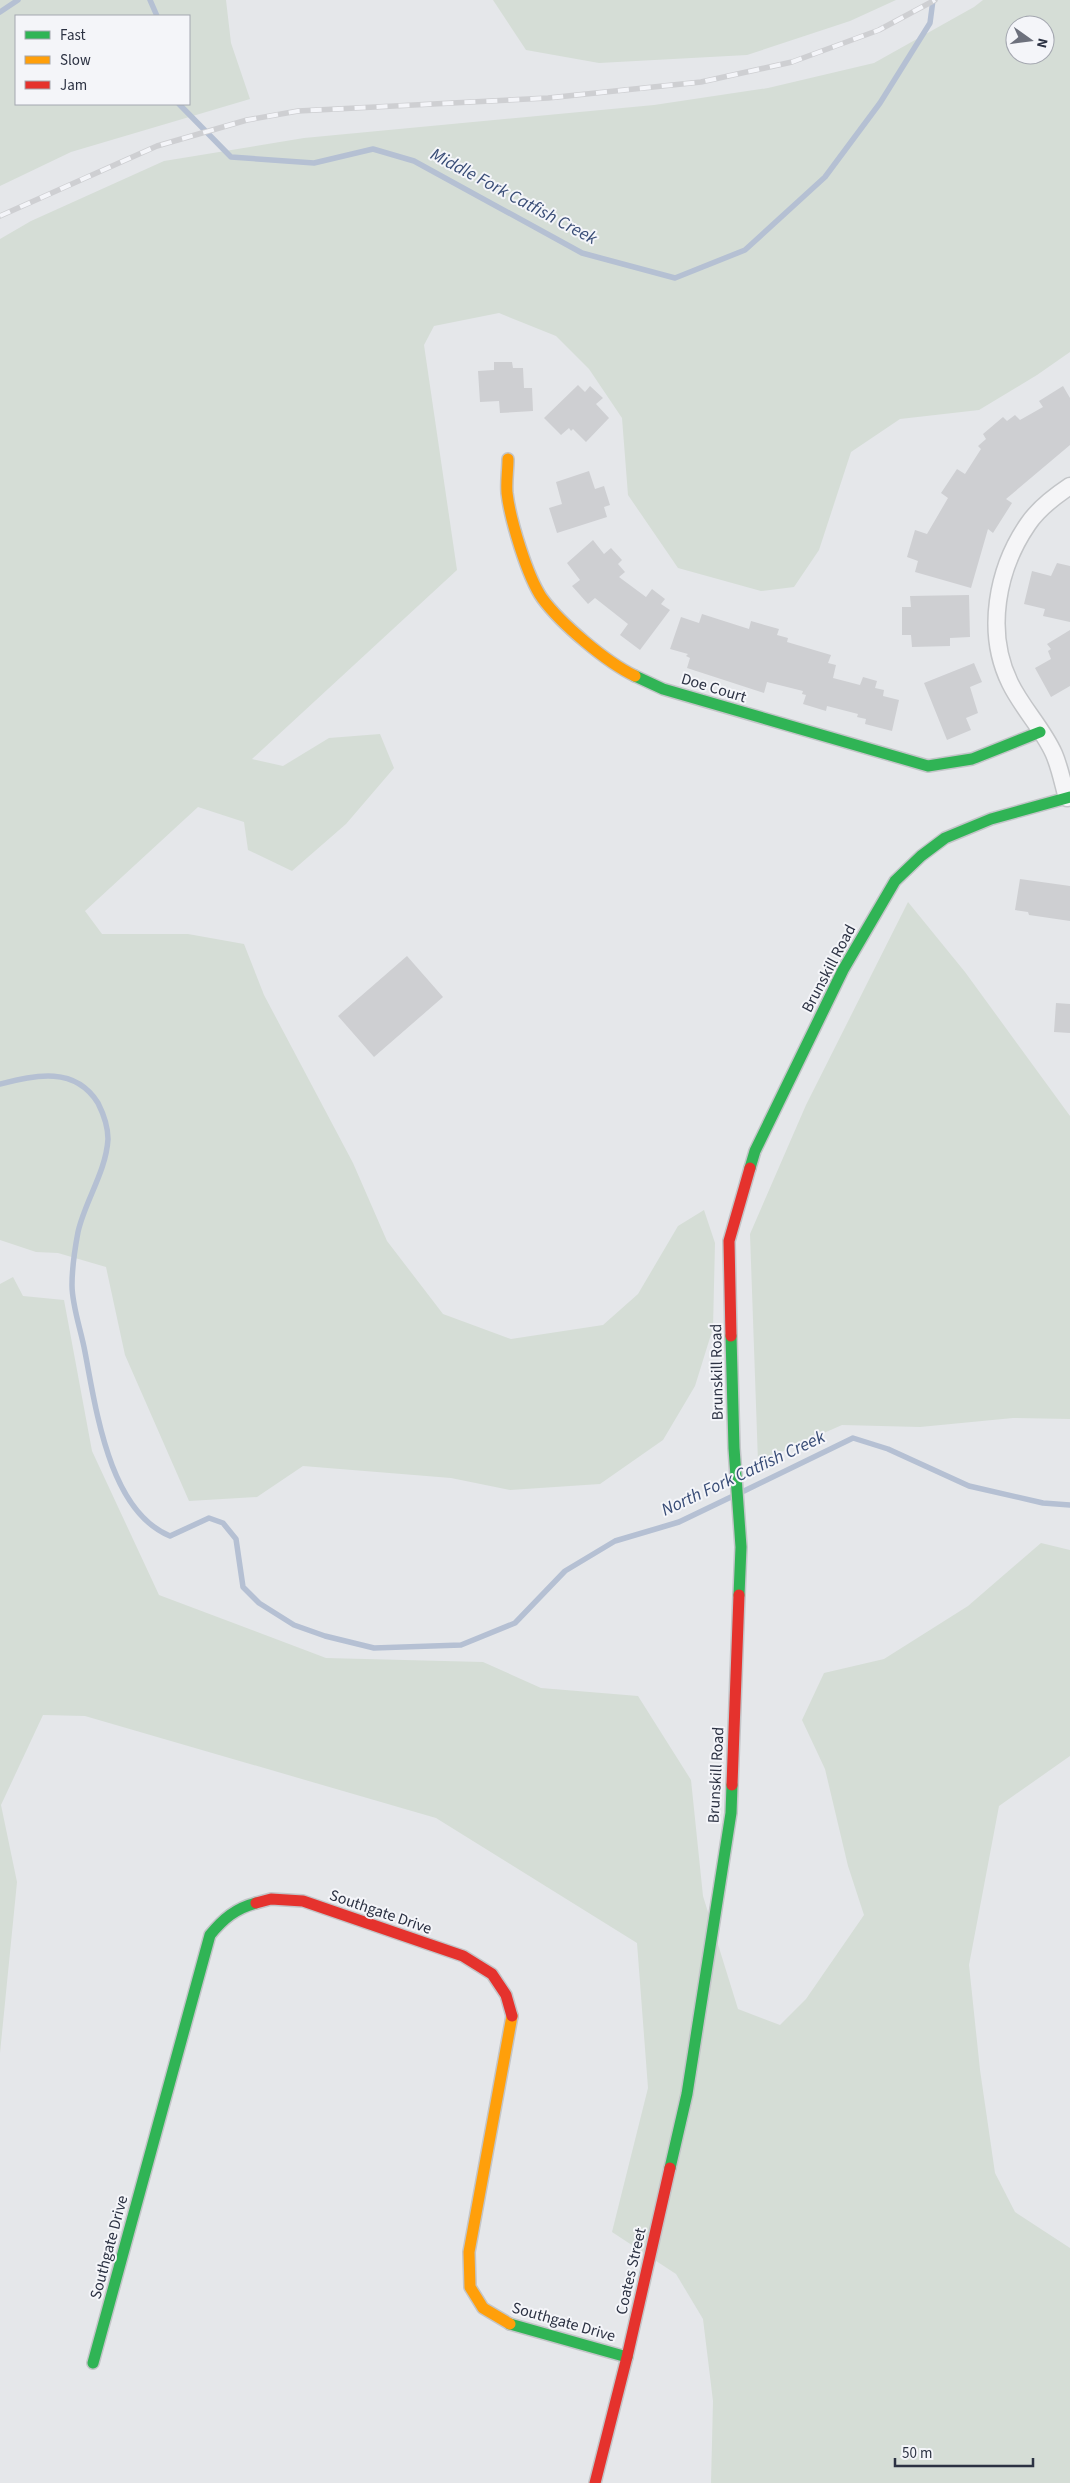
<svg xmlns="http://www.w3.org/2000/svg" width="1070" height="2483" viewBox="0 0 1070 2483" font-family="'Source Sans 3',sans-serif">
<style>
.green{fill:#d5ddd6;fill-rule:evenodd}
.lines{fill:none;stroke-linecap:round;stroke-linejoin:round}
.stream{stroke:#b5c0d3;stroke-width:5.5}
.building{fill:#cecfd2}
.street-casing{stroke:#c3c5c8;stroke-width:19}
.fast-casing{stroke:#c3c5c8;stroke-width:14}
.slow-casing{stroke:#c3c5c8;stroke-width:14}
.jam-casing{stroke:#c3c5c8;stroke-width:14}
.street{stroke:#f5f5f7;stroke-width:16}
.fast{stroke:#30b455;stroke-width:11}
.slow{stroke:#ff9f0a;stroke-width:11}
.jam{stroke:#e5322d;stroke-width:11}
.rail-casing{stroke:#cecfd2;stroke-width:5.5}
.rail{stroke:#f4f5f9;stroke-width:4;stroke-dasharray:11;stroke-linecap:butt}
.labels{text-anchor:middle;stroke-width:4;stroke-linejoin:round;paint-order:stroke}
.street-label{font-size:16px;fill:#2c3243;stroke:#f4f5f9}
.water-label{font-size:18px;font-style:italic;fill:#384c76;stroke:#f4f5f9}
</style>
<rect width="100%" height="100%" fill="#e5e7ea"/>
<path class="green" d="M0,0H226L231,43L250,99L71,152L0,186ZM16,16H189V104H16Z
M493,0H896L850,21L747,55L599,63L526,50Z
M983,0H1070V352L1037,375L979,410L900,419L851,452L819,550L794,587L761,591L678,568L628,495L622,418L589,369L556,336L499,313L434,326L424,345L457,570L252,759L283,766L329,738L380,734L394,768L346,824L292,871L248,850L244,822L198,807L85,911L102,934H188L244,944L264,995L353,1163L387,1241L443,1314L511,1339L603,1325L638,1294L678,1226L704,1210L715,1243L713,1328L695,1386L663,1440L600,1484L510,1490L451,1478L303,1466L257,1497L189,1501L125,1355L106,1267L58,1253L36,1252L0,1240V239L31,221L164,161L304,138L654,105L768,88L874,63L974,7ZM1015,25H1045V55H1015Z
M908,902L965,972L1070,1116V1419L1013,1418L920,1427L842,1425L758,1462L750,1234L806,1105Z
M13,1277L23,1296L64,1300L92,1451L159,1595L326,1658L483,1662L541,1688L638,1696L691,1780L703,1896L738,2009L780,2025L806,1999L864,1915L848,1866L825,1769L802,1720L824,1673L884,1659L968,1606L1041,1543L1070,1550V1756L999,1806L969,1965L980,2070L995,2173L1015,2212L1070,2248V2483H711L713,2401L703,2319L676,2274L612,2232L648,2088L637,1943L436,1818L85,1716L43,1715L1,1805L17,1882L0,2053V1284Z"/>
<g class="lines">
<path class="stream" d="M150,0L157,16
M0,12L18,0
M179,104L231,157L314,163L373,149L414,161L582,253L675,278L745,250L825,177L880,103L930,23L933,0
M0,1084C36,1075 75,1066 98,1103C103,1113 108,1128 108,1139C106,1172 85,1201 78,1232C75,1248 72,1269 72,1285C72,1306 81,1330 85,1352C96,1409 109,1511 170,1536L209,1518L223,1523L236,1539L243,1587L259,1603L294,1625L325,1636L374,1648L461,1645L515,1623L565,1571L615,1541L679,1522L731,1497
M744,1491L853,1438L888,1449L969,1486L1043,1503L1070,1505"/>
</g>
<path class="building" d="M494,362H512L513,368H523L524,388H532L533,411L500,413L499,401L480,402L478,371L494,370Z
M578,385L585,392L590,386L603,398L596,404L609,418L586,442L573,429L571,431L569,428L561,435L544,418Z
M1063,386L1070,398V445L1006,499L1012,503L993,533L988,529L971,588L915,572L918,561L907,557L915,530L927,534L948,498L941,493L957,469L965,474L981,449L978,446L986,439L983,434L1003,417L1007,421L1015,415L1020,420L1043,407L1039,401Z
M589,471L595,489L604,486L610,505L604,507L607,517L557,533L549,508L562,504L556,482Z
M593,540L604,554L611,548L622,560L618,564L625,572L619,577L646,597L652,589L665,599L661,604L670,610L640,650L620,635L628,624L595,598L588,604L572,586L580,580L567,563Z
M1057,563L1070,566V622L1043,616L1045,609L1024,604L1032,571L1051,576Z
M969,595L970,637L950,638V646L912,647L911,635H902V607H911L910,596Z
M702,614L749,629L751,621L779,629L777,635L788,638L787,642L831,655L828,663L836,665L833,678L860,685L863,677L877,681L875,688L884,690L883,696L899,700L892,731L865,724L866,719L857,717L858,714L827,706L826,711L803,704L806,695L802,694L803,691L767,682L764,693L687,668L690,658L686,656L688,654L670,649L681,617L699,623Z
M1070,630V686L1051,697L1035,668L1051,659L1048,651L1051,649L1047,644Z
M974,663L982,682L970,687L978,713L966,718L971,730L947,740L924,683Z
M1020,879L1070,886V921L1029,915L1028,912L1015,910Z
M407,956L443,997L374,1057L338,1016Z
M1056,1003L1070,1004V1033L1054,1032Z"/>
<g class="lines">
<defs>
<path id="street" d="M1067,798C1063,784 1060,768 1054,754C1043,729 1022,708 1010,683C985,632 997,569 1028,524C1038,509 1055,496 1070,486"/>
<path id="fast" d="M635,676L663,689L928,766L972,759L1040,732
M750,1168L755,1151L843,970L895,881L921,856L945,838L991,819L1070,797
M731,1336L734,1448L741,1547L739,1595
M670,2168L687,2094L731,1813L732,1785
M510,2324L627,2357
M93,2363L210,1935C223,1919 236,1908 256,1903"/>
<path id="slow" d="M508,459C508,470 506,482 507,493C510,519 527,576 542,598C561,624 606,662 635,676
M510,2324L483,2308L470,2287L469,2252L512,2016"/>
<path id="jam" d="M731,1336L729,1241L750,1168
M732,1785L739,1595
M256,1903L271,1899L303,1901L463,1956L492,1974L506,1995L512,2016
M595,2483L627,2357L670,2168"/>
</defs>
<use href="#street" class="street-casing"/>
<use href="#fast" class="fast-casing"/>
<use href="#slow" class="slow-casing"/>
<use href="#jam" class="jam-casing"/>
<use href="#street" class="street"/>
<use href="#fast" class="fast"/>
<use href="#slow" class="slow"/>
<use href="#jam" class="jam"/>
<defs>
<path id="rail" d="M0,216L157,146L247,120L298,111L548,98L701,82L792,62L879,30L935,0"/>
</defs>
<use href="#rail" class="rail-casing"/>
<use href="#rail" class="rail"/>
</g>
<g class="labels">
<g class="street-label">
<text transform="translate(714 687) rotate(17)" y="6">Doe Court</text>
<text transform="translate(828 968) rotate(-62)" y="6">Brunskill Road</text>
<text transform="translate(716 1372) rotate(-91)" y="6">Brunskill Road</text>
<text transform="translate(715 1775) rotate(-87)" y="6">Brunskill Road</text>
<text transform="translate(381 1911) rotate(19)" y="6">Southgate Drive</text>
<text transform="translate(108 2247) rotate(-75)" y="6">Southgate Drive</text>
<text transform="translate(630 2271) rotate(-77)" y="6">Coates Street</text>
<text transform="translate(564 2321) rotate(16)" y="6">Southgate Drive</text>
</g>
<g class="water-label">
<text transform="translate(514 196) rotate(28)" y="6">Middle Fork Catfish Creek</text>
<text transform="translate(743 1473) rotate(-25)" y="6">North Fork Catfish Creek</text>
</g>
</g>
<rect x="15" y="15" width="175" height="90" fill="#f4f5f9" stroke="#a4a7b0"/>
<rect x="25" y="31" width="25" height="8" fill="#30b455" stroke="#a4a7b0"/>
<text x="60" y="40" font-size="15" fill="#2c3243">Fast</text>
<rect x="25" y="56" width="25" height="8" fill="#ff9f0a" stroke="#a4a7b0"/>
<text x="60" y="65" font-size="15" fill="#2c3243">Slow</text>
<rect x="25" y="81" width="25" height="8" fill="#e5322d" stroke="#a4a7b0"/>
<text x="60" y="90" font-size="15" fill="#2c3243">Jam</text>
<g transform="translate(1030 40) rotate(104)"><circle r="24" fill="#f4f5f9" stroke="#a4a7b0"/>
<path d="M0-4L9 19L0 12L-9 19Z" fill="#6d717d"/>
<text y="-8" font-size="14" font-weight="bold" text-anchor="middle" fill="#2c3243">N</text>
</g>
<path d="M895 2458v8h138v-8" fill="none" stroke="#2c3243" stroke-width="2.5"/>
<text x="902" y="2458" font-size="15" fill="#2c3243" stroke="#f4f5f9" stroke-width="4" paint-order="stroke">50 m</text>
</svg>
